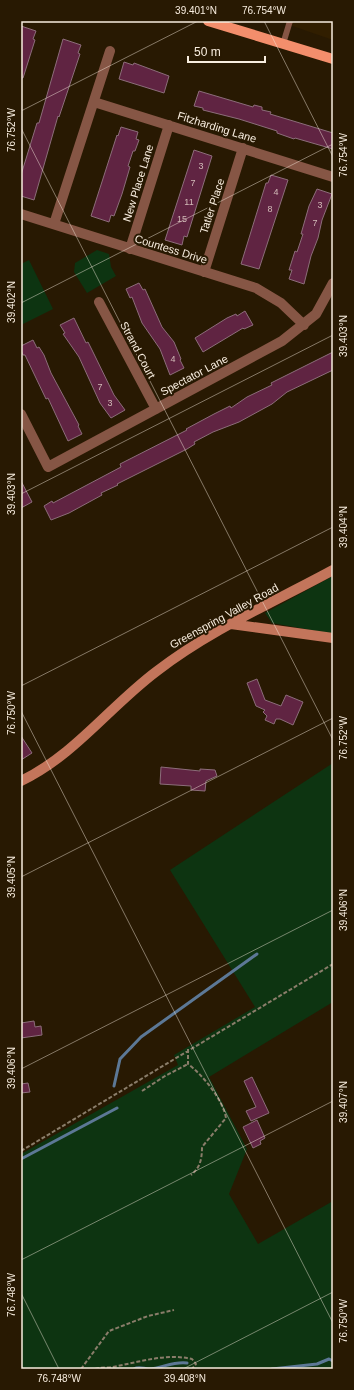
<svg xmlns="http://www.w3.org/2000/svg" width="354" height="1390" viewBox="0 0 354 1390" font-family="Helvetica,sans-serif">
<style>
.built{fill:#311e00}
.green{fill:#0d3411}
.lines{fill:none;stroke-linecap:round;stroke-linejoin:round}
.stream{stroke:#5c7896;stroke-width:3}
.building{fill:#602442;stroke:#8c6d7a}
.path{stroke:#8a7d6a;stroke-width:2;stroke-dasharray:4 2;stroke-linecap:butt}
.lane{stroke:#865645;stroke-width:6}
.street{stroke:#865645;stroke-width:10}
.secondary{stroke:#c3755b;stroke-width:10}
.primary{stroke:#f38e6c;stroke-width:10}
.ticks{fill:none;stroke:#f8eddf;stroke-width:1;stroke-opacity:0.45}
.labels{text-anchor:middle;stroke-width:4;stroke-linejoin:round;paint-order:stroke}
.number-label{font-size:9px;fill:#d2bbb8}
.street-label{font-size:11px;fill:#f8eddf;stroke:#281902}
.neatline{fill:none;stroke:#f8eddf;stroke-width:1.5}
.ticks-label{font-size:10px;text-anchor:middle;fill:#f8eddf}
</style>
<rect width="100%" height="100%" fill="#281902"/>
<path class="built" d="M278,21H333V40Z"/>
<path class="green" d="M97,250L109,254L111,267L116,276L87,293L74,272L75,263Z
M29,260L53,309L21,325V264Z
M333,576V634L272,623L265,613Z
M333,763V1002L209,1077L247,1149L229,1194L258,1244L333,1201V1369H21V1154L178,1065L174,1055L255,1007L170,870Z"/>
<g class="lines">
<path class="stream" d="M114,1086L120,1059L141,1037L257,954
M21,1159L117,1108
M134,1369C139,1366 144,1369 149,1369C162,1368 174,1361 187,1363
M272,1369L317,1364L329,1359L333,1361"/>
</g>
<path class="building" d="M21,26L36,31L33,39L35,40L23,78H21Z
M63,39L81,45L78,53L80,54L59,117L58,116L34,200L21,196V175L37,123H39Z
M124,62L133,65L134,63L169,76L164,93L119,79Z
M199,91L253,107L254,105L262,107V110L271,112L270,114L333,133V149L295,138L294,139L277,133V131L239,119L203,110V108L194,106Z
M121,127L138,132L136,139L139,140L135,151H133L128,166L130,167L122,194L114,216L111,215L109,222L91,216L117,135L118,136Z
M194,150L212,156L187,237L184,236L182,245L165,240Z
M271,175L288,180L259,269L241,264L266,183H268Z
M317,189L332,194L322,220L318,238L311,256L304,284L289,279L292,270H289L295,251L297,252L303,234H301L309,206Z
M139,283L143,290L145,289L162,327L174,342L181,359L180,360L184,368L170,375L160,349L142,323L132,297L130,298L126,289Z
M245,311L253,325L244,329L243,328L203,352L195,338L227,318L236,314L237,316Z
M74,318L86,343L88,342L92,350L114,395L125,410L111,418L100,403L79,357L63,334L65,333L60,325Z
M33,340L37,348L39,347L44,355L51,373L79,425L78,426L82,434L68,441L48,398L46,399L25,355H23L21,350V346Z
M333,352V370L287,392L272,404L239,422L213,432L194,442L195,444L187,449L117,484L118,485L101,493L102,495L69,513L51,520L44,506L52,501L53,503L121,467L120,464L187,430L186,429L214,414L230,406L231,408L247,397L272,385L271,383Z
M21,481L32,502L21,508Z
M257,679L265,700L281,706L286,695L303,702L293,725L280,719H276L274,724L265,720L267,716L263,712L265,710L256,706L247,683Z
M21,736L32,753L21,760Z
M161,767L200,771V769L215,770L217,776L206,781L205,791L191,790V786L160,784Z
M34,1021L35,1027L41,1026L42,1035L21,1038V1023Z
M252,1077L269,1113L251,1121L246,1111L256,1107L244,1081Z
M28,1083L30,1092L21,1093V1084Z
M257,1120L265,1138L260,1141L261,1144L253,1148L243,1127Z"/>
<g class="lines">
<path class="path" d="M188,1049V1064C203,1075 223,1100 226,1118L202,1147C202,1159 200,1168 191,1175
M142,1091L165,1076L188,1064
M21,1151L333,964
M81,1369L109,1331L148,1316L174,1310
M95,1369C101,1367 107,1368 113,1367C139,1362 166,1353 192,1359L196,1364L192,1369"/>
<path class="lane" d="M283,44L290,21"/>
<path class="street" d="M94,102L333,177
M21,214L256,288L281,303L304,325
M54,224L110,51
M130,249L169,125
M204,272L243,148
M99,302L156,409
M21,414L48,467L282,341L316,314L333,283"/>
<path class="secondary" d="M231,624L333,638
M21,781C75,755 110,706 157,671C210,630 274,602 333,570"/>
<path class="primary" d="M208,21L333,59"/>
</g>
<path class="ticks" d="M264,21L333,157M21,111L198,21M21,128L333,740M21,303L333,144M21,494L333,335M21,686L333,527M21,711L333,1323M21,877L333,718M21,1069L333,910M21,1260L333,1101M21,1293L59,1369M183,1369L333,1292"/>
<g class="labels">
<g class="number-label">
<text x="201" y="169">3</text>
<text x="193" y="186">7</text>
<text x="276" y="195">4</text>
<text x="189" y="205">11</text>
<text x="320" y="208">3</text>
<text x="270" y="212">8</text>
<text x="182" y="222">15</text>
<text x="315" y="226">7</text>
<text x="173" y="362">4</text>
<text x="100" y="390">7</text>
<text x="110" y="406">3</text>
</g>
<g class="street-label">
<text transform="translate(217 127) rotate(17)" y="4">Fitzharding Lane</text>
<text transform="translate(138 183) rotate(-73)" y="4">New Place Lane</text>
<text transform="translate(212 206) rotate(-72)" y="4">Tatler Place</text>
<text transform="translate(171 249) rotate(17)" y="4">Countess Drive</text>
<text transform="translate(138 350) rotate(62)" y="4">Strand Court</text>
<text transform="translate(194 375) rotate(-28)" y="4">Spectator Lane</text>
<text transform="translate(224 616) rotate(-29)" y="4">Greenspring Valley Road</text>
</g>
</g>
<rect width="354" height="1390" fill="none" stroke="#281902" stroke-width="44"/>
<path d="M188 56v6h77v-6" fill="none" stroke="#f8eddf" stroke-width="2"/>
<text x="194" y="56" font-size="12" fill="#f8eddf" stroke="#281902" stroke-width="3" paint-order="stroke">50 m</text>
<rect x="22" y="22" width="310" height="1346" class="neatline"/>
<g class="ticks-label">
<text x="196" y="14">39.401°N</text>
<text x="264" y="14">76.754°W</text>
<text transform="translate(11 130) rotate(-90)" y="4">76.752°W</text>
<text transform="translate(343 155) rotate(-90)" y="4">76.754°W</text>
<text transform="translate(11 302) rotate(-90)" y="4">39.402°N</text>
<text transform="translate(343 336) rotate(-90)" y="4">39.403°N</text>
<text transform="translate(11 494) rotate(-90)" y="4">39.403°N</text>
<text transform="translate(343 527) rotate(-90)" y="4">39.404°N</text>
<text transform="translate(11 713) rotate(-90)" y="4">76.750°W</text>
<text transform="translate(343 738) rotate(-90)" y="4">76.752°W</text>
<text transform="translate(11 877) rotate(-90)" y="4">39.405°N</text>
<text transform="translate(343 910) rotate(-90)" y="4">39.406°N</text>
<text transform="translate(11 1068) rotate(-90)" y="4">39.406°N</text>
<text transform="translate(343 1102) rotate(-90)" y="4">39.407°N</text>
<text transform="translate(11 1295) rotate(-90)" y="4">76.748°W</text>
<text transform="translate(343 1321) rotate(-90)" y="4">76.750°W</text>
<text x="59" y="1382">76.748°W</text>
<text x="185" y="1382">39.408°N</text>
</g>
</svg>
